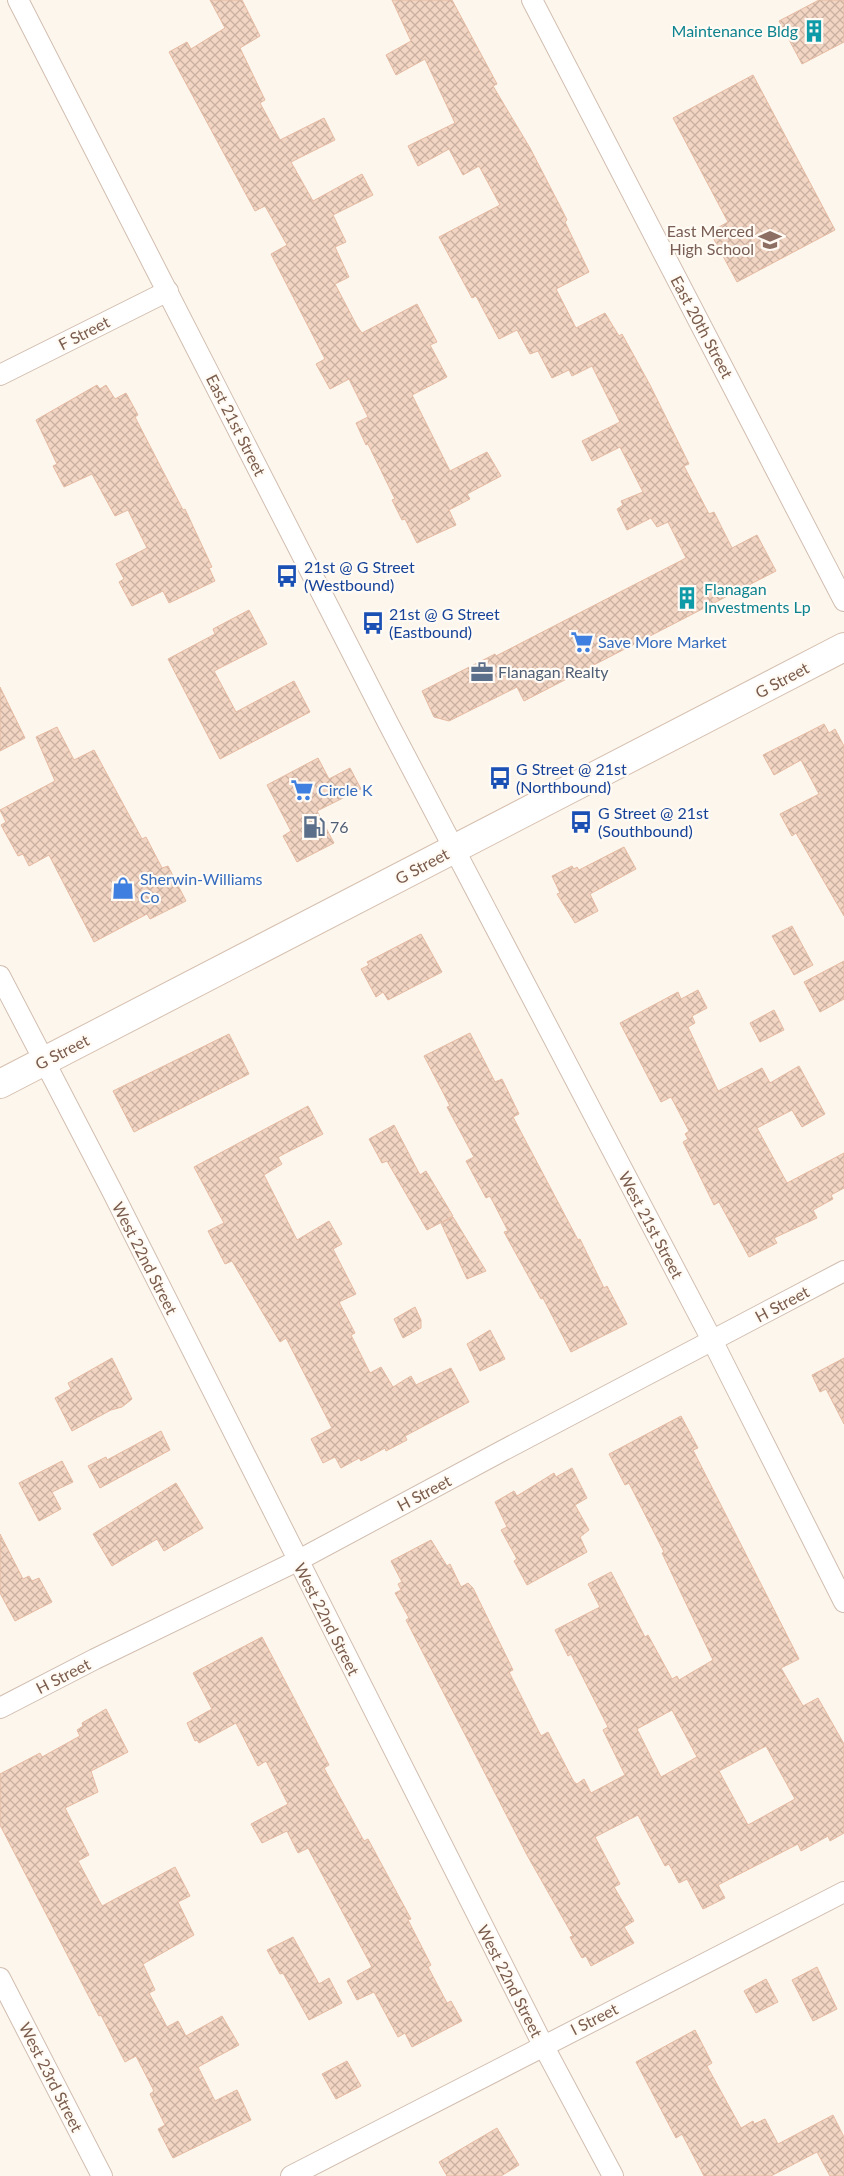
<svg xmlns="http://www.w3.org/2000/svg" width="844" height="2176" viewBox="0 0 844 2176" font-family="Lato,sans-serif">
<style>
.building{fill:url(#building-cross-hatch);stroke:#e6bba3;fill-rule:evenodd}
.lines{fill:none;stroke-linecap:round;stroke-linejoin:round}
.minor-casing{stroke:#d1beb0;stroke-width:22}
.secondary-casing{stroke:#d6c0b0;stroke-width:30}
.minor{stroke:#fff;stroke-width:20}
.secondary{stroke:#fff;stroke-width:28}
.labels{text-anchor:middle;stroke-width:4.5;stroke-linejoin:round;paint-order:stroke}
.culture-label{font-size:16px;fill:#0d838f;stroke:#fffaf3;text-anchor:end}
.education-label{font-size:16px;fill:#785e54;stroke:#fffaf3;text-anchor:end}
.street-label{font-size:16px;fill:#7a5c4d;stroke:#fffaf3}
.transit-label{font-size:16px;fill:#164399;stroke:#fffaf3;text-anchor:start}
.shop-label{font-size:16px;fill:#366cbe;stroke:#fffaf3;text-anchor:start}
.service-label{font-size:16px;fill:#4e5e75;stroke:#fffaf3;text-anchor:start}
</style>
<defs>
<pattern id="building-cross-hatch" width="8" height="8" patternUnits="userSpaceOnUse" patternTransform="scale(1.25)"><rect width="8" height="8" fill="#f3d5c3"/><path d="M0 0l8 8M0 8l8-8" fill="none" stroke="#cab0a1"/></pattern>
</defs>
<rect width="100%" height="100%" fill="#fdf6ec"/>
<path class="building" d="M210,0H242L260,36L240,48L265,100L260,103L280,140L324,118L335,140L291,162L313,201L362,174L373,195L333,215L346,242L335,247L349,277L335,284L357,326L362,333L417,304L437,342L430,345L447,377L412,395L450,471L487,452L501,476L467,494L470,499L449,510L456,525L417,543L405,519L402,520L392,500L395,499L368,444L366,445L356,423L368,417L349,379L330,389L316,364L325,359L271,254L287,245L265,206L255,211L169,52L187,42L191,49L225,28Z
M392,0H452L497,84L493,86L530,148L561,208L567,220L565,222L589,272L556,289L576,328L605,313L619,336L622,334L650,385L689,464L684,466L709,514L714,512L732,548L757,535L776,571L524,701L517,687L449,721L434,717L422,691L495,654L496,656L686,558L668,522L657,527L651,518L627,530L617,509L623,505L621,501L643,492L620,447L592,461L582,441L620,422L592,366L572,376L569,370L552,378L538,351L530,354L517,330L499,339L476,296L472,298L439,237L500,205L479,166L463,175L449,149L418,166L408,146L455,123L425,59L396,75L386,55L411,41Z
M819,0H844V42L802,64L779,21Z
M753,75L835,230L737,282L710,232L728,222L673,118Z
M97,385L100,389L106,385L115,399L126,393L138,415L135,417L183,510L185,509L212,567L209,568L215,581L169,603L163,591L132,606L119,582L124,579L116,564L147,548L128,510L115,516L92,474L64,487L53,466L57,464L36,420Z
M249,610L267,644L214,671L236,712L294,681L310,712L220,759L168,659L215,634L213,629Z
M0,687L25,738L0,751Z
M824,724L829,733L835,729L844,746V916L796,833L792,836L780,814L819,794L801,760L774,775L763,755Z
M57,727L74,760L94,750L142,839L146,837L162,868L168,866L186,901L150,919L147,914L94,942L49,855L29,866L23,854L18,856L1,825L6,822L0,810L55,781L36,737Z
M318,758L329,779L350,768L361,789L317,811L334,843L297,862L283,836L291,831L267,785Z
M624,847L636,869L590,894L598,911L575,923L557,894L560,893L552,876L572,866L574,869L577,867L579,870Z
M792,926L813,965L794,975L772,936Z
M421,934L442,972L388,1000L383,992L376,997L361,969L369,965L367,962Z
M844,961V999L820,1012L804,982Z
M698,990L707,1008L692,1016L695,1023L688,1027L718,1091L762,1068L770,1083L799,1066L825,1114L802,1127L792,1110L757,1128L787,1183L844,1153V1188L831,1195L833,1199L813,1210L817,1218L774,1238L777,1243L749,1257L719,1202L714,1205L683,1142L688,1139L685,1134L689,1131L671,1097L661,1102L620,1023L678,992L681,999Z
M774,1010L784,1030L760,1042L750,1023Z
M470,1033L495,1082L502,1079L519,1114L513,1117L578,1240L580,1239L604,1288L607,1286L627,1324L571,1352L543,1298L541,1299L504,1232L508,1231L490,1196L486,1198L466,1161L474,1157L447,1107L450,1106L424,1056Z
M229,1034L249,1074L134,1132L113,1091Z
M308,1106L323,1134L278,1157L282,1164L264,1175L297,1240L329,1221L342,1244L333,1249L356,1294L339,1302L355,1333L351,1335L370,1373L381,1367L393,1387L411,1376L416,1385L451,1368L469,1402L405,1436L407,1440L386,1451L385,1448L361,1461L359,1458L341,1468L335,1457L323,1463L311,1439L332,1428L286,1338L280,1342L232,1261L225,1264L208,1231L224,1223L194,1167Z
M394,1125L420,1175L426,1171L453,1216L427,1230L387,1161L382,1163L369,1139Z
M453,1217L486,1271L467,1279L441,1223Z
M415,1307L421,1320V1328L403,1338L394,1319Z
M490,1330L505,1359L480,1371L467,1344Z
M112,1358L132,1399L122,1407L111,1410L72,1431L55,1398L71,1389L68,1383Z
M844,1358V1424L826,1389L820,1392L812,1375Z
M681,1416L698,1448L693,1450L799,1659L781,1668L803,1706L818,1698L844,1744V1833L830,1841L828,1836L801,1851L798,1844L718,1885L725,1898L703,1909L687,1879L679,1883L669,1864L665,1866L638,1815L595,1837L620,1884L614,1887L634,1921L624,1927L634,1943L591,1966L586,1956L582,1958L570,1937L573,1936L527,1855L406,1620L409,1618L395,1593L401,1590L398,1584L402,1582L391,1561L431,1540L447,1566L450,1564L461,1587L468,1583L473,1588L513,1670L509,1672L541,1736L548,1732L574,1782L577,1784L584,1779L591,1793L625,1775L603,1730L608,1727L571,1654L568,1656L555,1630L600,1607L588,1584L611,1572L645,1637L648,1635L672,1679L677,1676L679,1680L713,1660L662,1553L664,1552L629,1483L625,1485L609,1454ZM672,1710L697,1757L661,1777L637,1729ZM766,1746L795,1799L748,1825L719,1771Z
M161,1431L170,1450L100,1488L88,1466L106,1457L107,1460Z
M62,1461L73,1482L52,1492L61,1509L39,1521L19,1483Z
M572,1468L587,1498L575,1505L589,1530L580,1537L587,1552L527,1585L514,1561L517,1559L501,1530L507,1527L495,1502L514,1491L517,1496L554,1473L556,1477Z
M176,1483L203,1528L164,1551L157,1539L112,1566L93,1534Z
M0,1534L23,1579L29,1576L32,1581L39,1578L52,1602L15,1621L0,1593Z
M262,1637L329,1765L324,1768L364,1841L368,1839L411,1919L408,1920L431,1965L428,1967L447,2003L451,2001L462,2021L412,2047L405,2033L398,2037L374,1992L357,2000L347,1981L372,1967L308,1848L298,1853L287,1831L262,1843L251,1824L288,1804L266,1761L258,1766L236,1723L199,1743L197,1740L195,1741L187,1723L212,1709L193,1673Z
M106,1709L128,1752L91,1771L98,1792L65,1808L89,1855L78,1861L102,1906L175,1867L190,1896L178,1902L194,1935L143,1964L155,1990L149,1993L167,2027L178,2021L186,2036L222,2016L239,2045L198,2067L215,2101L237,2090L251,2120L173,2158L158,2129L165,2125L150,2094L154,2091L136,2056L125,2062L101,2015L99,2016L86,1991L0,1825V1774L40,1753L42,1757L80,1736L77,1730L83,1726L82,1723Z
M293,1937L319,1984L329,1978L342,2003L309,2020L283,1973L280,1974L267,1950Z
M817,1967L837,2009L813,2021L792,1980Z
M766,1979L778,2002L756,2013L744,1991Z
M695,2030L712,2063L707,2066L741,2128L753,2121L754,2124L765,2119L778,2144L833,2115L844,2137V2176H830L817,2152L771,2176H704L682,2134L676,2138L636,2062Z
M347,2061L361,2086L336,2099L322,2074Z
M497,2128L519,2165L501,2176H447L439,2162Z"/>
<g class="lines">
<defs>
<path id="minor" d="M18,0L387,721L713,1342L844,1602
M532,0L844,601
M0,375L168,291
M0,976L112,1191L543,2045L613,2176
M0,1708L95,1659L297,1561L502,1451L844,1271
M0,1978L102,2176
M291,2176L844,1892"/>
<path id="secondary" d="M0,1084L844,647"/>
</defs>
<use href="#minor" class="minor-casing"/>
<use href="#secondary" class="secondary-casing"/>
<use href="#minor" class="minor"/>
<use href="#secondary" class="secondary"/>
</g>
<defs>
<symbol id="building-bare" viewBox="-9 -9 18 18"><path d="M-4-6H4V6H1V3H-1V6H-4ZM-2.5-4.3h1.7v1.8h-1.7ZM.8-4.3h1.7v1.8H.8ZM-2.5-1h1.7V.8h-1.7ZM.8-1h1.7V.8H.8Z" fill="#0f9aa8" stroke="#fffaf3" stroke-width="2.5" paint-order="stroke"/></symbol>
<symbol id="school-bare" viewBox="-9 -9 18 18"><path d="M0-5L7-2L0 1L-7-2ZM-4 1L0 2.5L4 1V4Q0 6-4 4Z" fill="#8d6e63" stroke="#fffaf3" stroke-width="2.5" paint-order="stroke"/></symbol>
<symbol id="bus-bare" viewBox="-9 -9 18 18"><path d="M-5-6H5V4H4V6H2V4H-2V6H-4V4H-5ZM-3.5-4V0h7V-4ZM-3.5 1.2v1.5H-2V1.2ZM2 1.2v1.5H3.5V1.2Z" fill="#1a4fb4" stroke="#fffaf3" stroke-width="2.5" paint-order="stroke"/></symbol>
<symbol id="supermarket-bare" viewBox="-9 -9 18 18"><path d="M-6-5.5h2.5l.6 2H6L4.5 2H-2.5L-4.4-4H-6ZM-1.5 3.2a1.3 1.3 0 1 0 .1 0ZM3 3.2a1.3 1.3 0 1 0 .1 0Z" fill="#3f7fe0" stroke="#fffaf3" stroke-width="2.5" paint-order="stroke"/></symbol>
<symbol id="office-bare" viewBox="-9 -9 18 18"><path d="M-6-3h4V-5.5h4V-3h4V5H-6ZM-1-4.5V-3h2v-1.5ZM-6 0V1H6V0Z" fill="#5c6f8a" stroke="#fffaf3" stroke-width="2.5" paint-order="stroke"/></symbol>
<symbol id="fuel-bare" viewBox="-9 -9 18 18"><path d="M-5.5-6h7V0h2V4h1.3V-2.5L3-4.5l.8-.8L6-3V5H2.5V1h-1V6h-7ZM-4.2-4.7v3.2H.2V-4.7Z" fill="#5c6f8a" stroke="#fffaf3" stroke-width="2.5" paint-order="stroke"/></symbol>
<symbol id="shop-bare" viewBox="-9 -9 18 18"><path d="M-5-2.5h2.3a2.7 3.5 0 0 1 5.4 0H5L5.5 6h-11ZM-1.5-2.5h3a1.5 2.3 0 0 0-3 0Z" fill="#3f7fe0" stroke="#fffaf3" stroke-width="2.5" paint-order="stroke"/></symbol>
</defs>
<g fill-rule="evenodd">
<use href="#building-bare" x="798" y="15" width="32" height="32"/>
<use href="#school-bare" x="754" y="224" width="32" height="32"/>
<use href="#bus-bare" x="271" y="560" width="32" height="32"/>
<use href="#building-bare" x="671" y="582" width="32" height="32"/>
<use href="#bus-bare" x="357" y="607" width="32" height="32"/>
<use href="#supermarket-bare" x="566" y="626" width="32" height="32"/>
<use href="#office-bare" x="466" y="656" width="32" height="32"/>
<use href="#bus-bare" x="484" y="762" width="32" height="32"/>
<use href="#supermarket-bare" x="286" y="774" width="32" height="32"/>
<use href="#bus-bare" x="565" y="806" width="32" height="32"/>
<use href="#fuel-bare" x="298" y="811" width="32" height="32"/>
<use href="#shop-bare" x="107" y="872" width="32" height="32"/>
</g>
<g class="labels">
<g class="culture-label">
<text x="798" y="37">Maintenance Bldg</text>
<text x="704" y="595" text-anchor="start">Flanagan<tspan x="704" dy="18">Investments Lp</tspan></text>
</g>
<g class="education-label">
<text x="754" y="237">East Merced<tspan x="754" dy="18">High School</tspan></text>
</g>
<g class="street-label">
<text transform="translate(702 327) rotate(62)" y="6">East 20th Street</text>
<text transform="translate(84 333) rotate(-27)" y="6">F Street</text>
<text transform="translate(236 425) rotate(63)" y="6">East 21st Street</text>
<text transform="translate(782 680) rotate(-28)" y="6">G Street</text>
<text transform="translate(422 866) rotate(-28)" y="6">G Street</text>
<text transform="translate(62 1052) rotate(-27)" y="6">G Street</text>
<text transform="translate(651 1225) rotate(62)" y="6">West 21st Street</text>
<text transform="translate(145 1258) rotate(63)" y="6">West 22nd Street</text>
<text transform="translate(782 1304) rotate(-28)" y="6">H Street</text>
<text transform="translate(424 1493) rotate(-28)" y="6">H Street</text>
<text transform="translate(327 1619) rotate(63)" y="6">West 22nd Street</text>
<text transform="translate(63 1676) rotate(-27)" y="6">H Street</text>
<text transform="translate(510 1981) rotate(63)" y="6">West 22nd Street</text>
<text transform="translate(594 2019) rotate(-27)" y="6">I Street</text>
<text transform="translate(51 2077) rotate(63)" y="6">West 23rd Street</text>
</g>
<g class="transit-label">
<text x="304" y="573">21st @ G Street<tspan x="304" dy="18">(Westbound)</tspan></text>
<text x="389" y="620">21st @ G Street<tspan x="389" dy="18">(Eastbound)</tspan></text>
<text x="516" y="775">G Street @ 21st<tspan x="516" dy="18">(Northbound)</tspan></text>
<text x="598" y="819">G Street @ 21st<tspan x="598" dy="18">(Southbound)</tspan></text>
</g>
<g class="shop-label">
<text x="598" y="648">Save More Market</text>
<text x="318" y="796">Circle K</text>
<text x="140" y="885">Sherwin-Williams<tspan x="140" dy="18">Co</tspan></text>
</g>
<g class="service-label">
<text x="498" y="678">Flanagan Realty</text>
<text x="330" y="833">76</text>
</g>
</g>
</svg>
